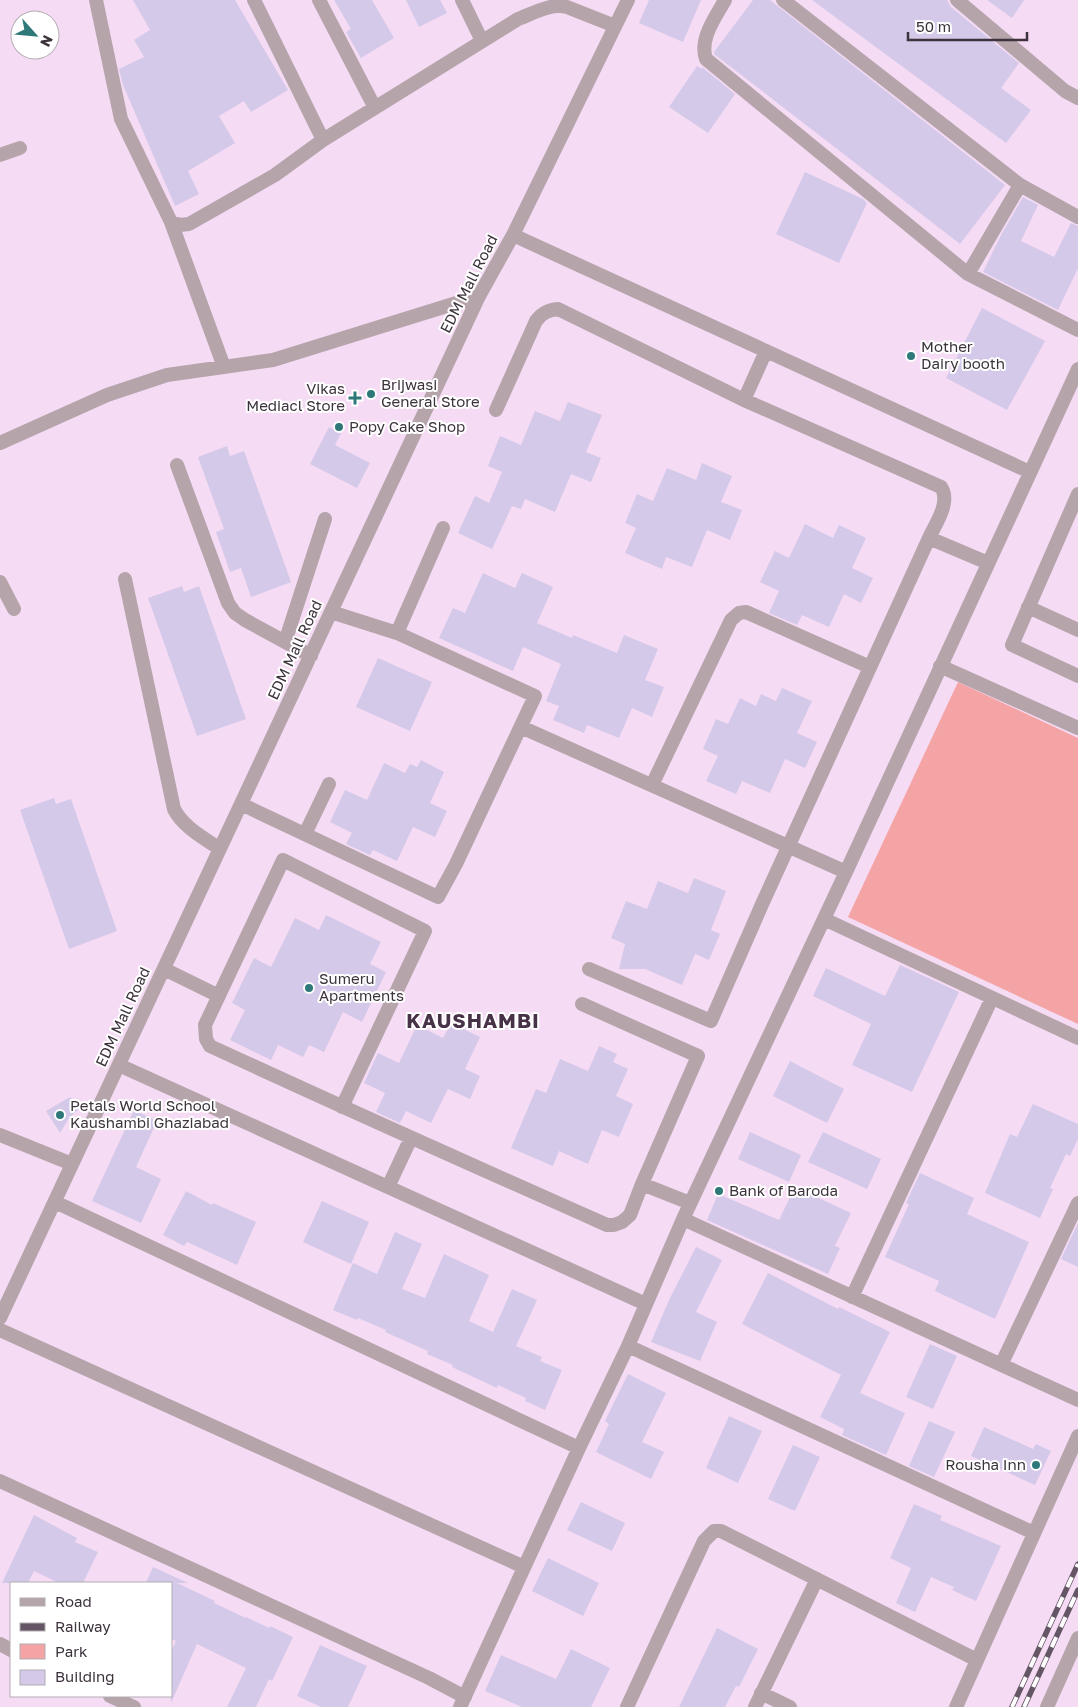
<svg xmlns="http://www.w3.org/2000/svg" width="1078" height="1707" viewBox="0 0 1078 1707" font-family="'Golos Text',sans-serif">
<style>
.green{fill:#f4a4a4}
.building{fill:#d4c9e9}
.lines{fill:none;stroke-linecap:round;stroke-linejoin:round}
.minor{stroke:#b5a5ab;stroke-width:14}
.rail-casing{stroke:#645664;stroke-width:5.5}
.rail{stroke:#fff;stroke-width:4;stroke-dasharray:11;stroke-linecap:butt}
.poi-dot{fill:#2e7879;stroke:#fff;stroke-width:2}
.labels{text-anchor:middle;stroke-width:4;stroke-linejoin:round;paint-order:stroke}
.street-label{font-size:15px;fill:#3d333d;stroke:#fff}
.poi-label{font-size:15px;fill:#3d333d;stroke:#fff;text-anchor:start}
.district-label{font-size:20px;font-weight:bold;letter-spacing:1px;fill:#473247;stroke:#fff}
</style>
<rect width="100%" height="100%" fill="#f6dbf5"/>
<path class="green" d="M958,682L1078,738V1024L848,917Z"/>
<path class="building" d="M133,0H235L288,90L251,112L244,101L219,116L235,143L188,171L199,194L175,206L123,85L119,69L144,57L134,40L150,30Z
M334,0H372L394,38L361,58L346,32L351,29Z
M406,0H440L447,13L419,27Z
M649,0H701L683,42L639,23Z
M753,0H770L1005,185L960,244L714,54V52Z
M812,0H947L951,7L1019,63L1001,88L1031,110L1006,143Z
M987,0H1024L1012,18Z
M697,66L701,69L702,67L735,94L708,133L669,107Z
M805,172L863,199L867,203L839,263L776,234Z
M1023,197L1038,205L1021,241L1054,257L1071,223L1078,226V268L1058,310L983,272L1001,235Z
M982,308L1045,341L1007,410L946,378Z
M568,402L602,415L586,452L601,458L591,482L571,474L555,512L525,499L521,509L512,506L492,549L458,533L475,496L489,503L502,472L488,466L500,436L521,445L535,411L560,421Z
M329,427L341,433L335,445L370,463L357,488L310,464Z
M227,446L230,456L244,451L291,582L251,597L241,568L230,572L216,532L224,529L198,457Z
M702,463L732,476L721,502L742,510L730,540L707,530L692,567L666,557L662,569L625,553L636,528L625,523L637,494L653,501L667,468L696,480Z
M805,524L833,538L839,525L866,538L852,568L873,578L861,603L844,594L829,627L802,615L797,625L769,613L779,591L760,582L775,551L789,558Z
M483,573L515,588L522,573L553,587L537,623L572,638L573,635L617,653L624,635L658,649L645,680L664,687L652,717L632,708L619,738L587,725L584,733L553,720L559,706L546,701L561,664L523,647L513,671L439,638L453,608L465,613Z
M182,586L184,592L199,586L246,719L197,736L148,598Z
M378,658L432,682L410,731L356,707Z
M782,688L812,701L797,733L817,742L805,768L785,759L770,793L742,781L736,794L706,781L718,756L703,749L716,719L728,724L740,698L756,706L761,694L776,701Z
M421,760L444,772L430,803L447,811L435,837L413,827L397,861L373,850L370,855L346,844L352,833L330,822L345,790L367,800L384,763L405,773L410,764L417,767Z
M54,798L56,804L71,799L117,931L69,949L20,810Z
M694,878L726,891L711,930L720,934L709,960L695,954L682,985L645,969H619L625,944L611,938L626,901L647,909L658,881L688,893Z
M326,915L381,942L370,964L386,972L362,1022L343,1012L324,1052L309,1045L303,1057L278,1045L271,1060L230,1040L245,1010L232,1003L254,958L271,967L295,918L319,930Z
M900,965L959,992L912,1092L852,1065L871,1024L813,996L826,968L885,996Z
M451,1023L480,1037L465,1069L480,1076L470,1099L448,1089L431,1123L406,1111L400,1123L376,1112L385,1093L364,1083L378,1053L399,1063L417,1025L443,1038Z
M599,1046L617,1054L613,1062L628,1069L616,1096L633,1104L619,1137L602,1130L588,1164L559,1151L553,1166L511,1148L536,1089L546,1093L560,1059L588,1071Z
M790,1061L844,1089L827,1123L773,1096Z
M70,1097L82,1106L69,1118L60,1133L46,1111Z
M1033,1104L1078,1124V1139L1070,1156L1066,1154L1050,1188L1053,1189L1040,1218L985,1193L1010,1134L1017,1137Z
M134,1110L157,1121L136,1167L161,1179L141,1223L92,1201Z
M750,1132L801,1155L789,1182L738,1159Z
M823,1132L881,1159L867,1189L808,1162Z
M920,1173L974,1198L967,1214L1029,1242L995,1319L935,1291L939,1281L885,1257L909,1204L906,1203Z
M795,1187L851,1213L835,1246L840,1248L828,1274L707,1220L718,1194L779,1220Z
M186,1191L212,1205L213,1203L256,1222L237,1265L187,1242L184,1246L163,1235Z
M322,1201L369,1222L351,1264L303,1242Z
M1078,1223V1267L1061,1259Z
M395,1232L422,1244L402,1289L425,1298L444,1254L489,1275L469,1321L493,1332L512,1289L537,1300L516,1346L542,1357L540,1361L562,1370L545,1410L525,1401L526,1398L498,1385L497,1388L452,1367L453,1365L427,1354L428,1351L385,1332L386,1330L358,1318L357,1320L333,1310L353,1263L377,1274Z
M696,1247L722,1260L696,1312L717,1322L700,1361L651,1342L669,1300Z
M768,1273L838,1309L839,1307L890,1332L860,1393L905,1413L886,1455L842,1435L844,1429L820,1417L841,1375L742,1324Z
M930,1344L957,1356L933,1409L906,1397Z
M628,1374L666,1393L642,1442L664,1452L651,1479L596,1452L609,1424L605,1421Z
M729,1416L762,1431L738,1483L706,1468Z
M929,1421L955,1432L934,1477L909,1466Z
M984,1427L1033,1449L1036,1444L1051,1451L1035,1485L971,1456Z
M793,1445L820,1457L795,1511L768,1499Z
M581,1502L625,1523L612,1551L567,1530Z
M914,1504L942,1516L940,1520L1001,1546L976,1601L952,1590L954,1587L931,1577L915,1612L896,1603L911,1568L890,1558Z
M34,1515L77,1538L75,1542L98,1552L83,1583H59L34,1571L28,1583H2Z
M548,1558L599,1583L583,1616L532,1591Z
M153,1567L188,1583H177L215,1601L214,1603L246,1618V1617L269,1628L270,1626L293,1637L272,1681L269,1679L256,1707H227L246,1668L197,1644L171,1703V1652L176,1641L171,1639V1583H146Z
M717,1628L758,1649L739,1687L736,1686L725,1707H679Z
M320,1645L367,1666L348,1707H321L297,1696Z
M571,1649L610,1668L591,1707H522L485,1691L501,1655L556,1679Z"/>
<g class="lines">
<path class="minor" d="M96,0L121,119L171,222L180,225L189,224L275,175L323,140L518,19C534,13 550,3 567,7L615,26
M254,0L323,140
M319,0L375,108
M462,0L482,41
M725,0C715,18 699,39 706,59L968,274L1020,185
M783,0L1020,185L1078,217
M957,0L1065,91L1078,98
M0,155L20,148
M171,222L224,367
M513,235L1030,472
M968,274L1078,330
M744,400L766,351
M496,410L536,321C542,313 548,310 558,309L744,400L941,487C951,502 936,523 929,538L763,902L711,1021L589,969
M0,443L107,395L167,375L273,360L479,296
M177,465L228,603L235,613L245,620L311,656
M1078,494L1012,645L1078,676
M929,538L988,563
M125,579L174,809C183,827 204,838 220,849
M0,582L14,609
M1028,607L1078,630
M331,612L397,633
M285,642L325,519
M940,666L1078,728
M521,727L846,872
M652,785L731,620L739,613L746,612L870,667
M241,804L438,897L456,864L535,696L397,633L443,528
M305,834L329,784
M824,919L1078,1038
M164,969L219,996
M119,1065L646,1304
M342,1107L425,931L283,860L205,1025L206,1039L210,1046C342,1107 474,1166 607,1225H614L622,1222L630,1215L642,1184L698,1056L582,1004
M0,1135L72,1164
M642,1184L690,1203
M388,1187L411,1138
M55,1202L579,1448
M683,1219L1078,1400
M852,1297L992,998
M0,1318L479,296L513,235L628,0
M0,1330L524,1567
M628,1346L1034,1533
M1001,1365L1078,1203
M0,1481L429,1678L465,1697
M0,1644L11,1650
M761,1693L790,1707
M110,1696L134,1707
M460,1707L579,1448L628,1346L683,1219L846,872L1078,369
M627,1707L704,1541L714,1531H721L977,1660
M755,1707L817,1579
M956,1707L1078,1436
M1047,1707L1078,1638"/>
<defs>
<path id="rail" d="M1012,1707L1078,1564
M1024,1707L1078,1590"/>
</defs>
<use href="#rail" class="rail-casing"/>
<use href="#rail" class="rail"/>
</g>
<g class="poi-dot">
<circle cx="911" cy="356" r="5"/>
<circle cx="371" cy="394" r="5"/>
<path d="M352.5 390.5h5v5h5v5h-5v5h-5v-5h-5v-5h5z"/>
<circle cx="339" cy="427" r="5"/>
<circle cx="309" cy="988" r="5"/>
<circle cx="60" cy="1115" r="5"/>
<circle cx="719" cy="1191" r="5"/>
<circle cx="1036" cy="1465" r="5"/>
</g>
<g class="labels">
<g class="street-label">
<text transform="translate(469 284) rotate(-63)" y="5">EDM Mall Road</text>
<text transform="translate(295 650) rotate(-65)" y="5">EDM Mall Road</text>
<text transform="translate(123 1017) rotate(-65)" y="5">EDM Mall Road</text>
</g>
<g class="poi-label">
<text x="921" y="352">Mother<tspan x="921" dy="17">Dairy booth</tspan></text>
<text x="381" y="390">Brijwasi<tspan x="381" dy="17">General Store</tspan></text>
<text x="345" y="394" text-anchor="end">Vikas<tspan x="345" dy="17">Mediacl Store</tspan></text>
<text x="349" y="432">Popy Cake Shop</text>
<text x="319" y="984">Sumeru<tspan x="319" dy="17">Apartments</tspan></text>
<text x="70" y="1111">Petals World School<tspan x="70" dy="17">Kaushambi Ghaziabad</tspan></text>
<text x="729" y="1196">Bank of Baroda</text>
<text x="1026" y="1470" text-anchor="end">Rousha Inn</text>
</g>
<g class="district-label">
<text x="473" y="1028">KAUSHAMBI</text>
</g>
</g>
<rect x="10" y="1582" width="162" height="115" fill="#ffffff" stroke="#b1adb1"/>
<rect x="20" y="1598" width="25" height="8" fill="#b5a5ab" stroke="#b1adb1"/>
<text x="55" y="1607" font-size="15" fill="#3d333d">Road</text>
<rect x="20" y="1623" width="25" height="8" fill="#645664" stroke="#b1adb1"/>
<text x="55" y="1632" font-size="15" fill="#3d333d">Railway</text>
<rect x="20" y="1644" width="25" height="15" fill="#f4a4a4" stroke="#b1adb1"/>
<text x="55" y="1657" font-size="15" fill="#3d333d">Park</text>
<rect x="20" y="1670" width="25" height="15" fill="#d4c9e9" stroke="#b1adb1"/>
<text x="55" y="1682" font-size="15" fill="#3d333d">Building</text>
<g transform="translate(35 35) rotate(117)"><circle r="24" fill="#ffffff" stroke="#b1adb1"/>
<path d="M0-4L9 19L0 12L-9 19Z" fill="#2e7879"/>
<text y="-8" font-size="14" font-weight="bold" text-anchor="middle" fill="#3d333d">N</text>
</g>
<path d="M908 32v8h119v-8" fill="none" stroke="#3d333d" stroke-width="2.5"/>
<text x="916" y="32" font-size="15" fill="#3d333d" stroke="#ffffff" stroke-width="4" paint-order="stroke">50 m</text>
</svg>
